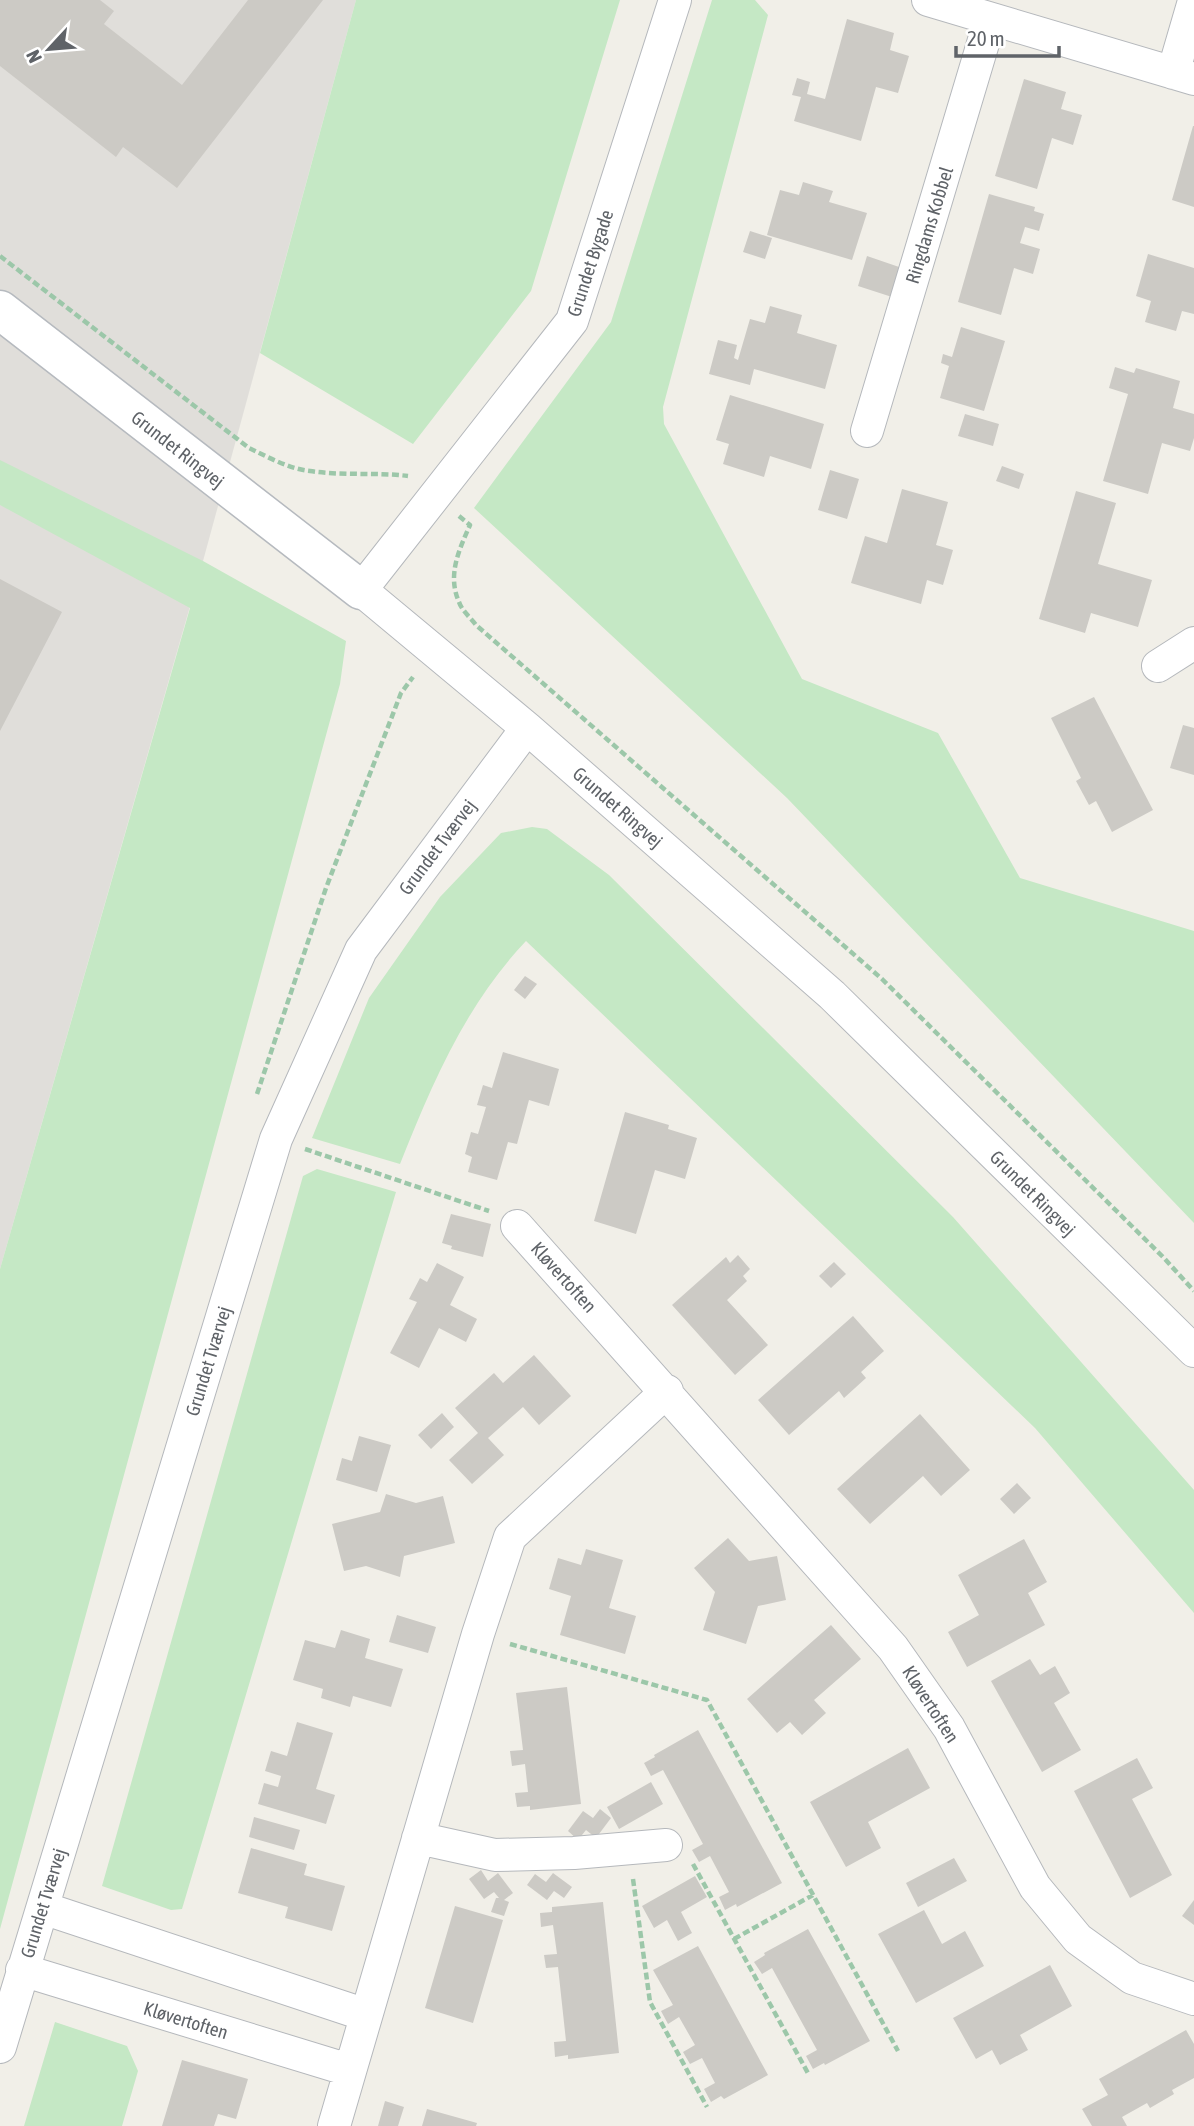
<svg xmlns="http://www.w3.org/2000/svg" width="1194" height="2126" viewBox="0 0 1194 2126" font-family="'Asap Condensed',sans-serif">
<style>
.industrial{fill:#e0deda}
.green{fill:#c5e8c5}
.building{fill:#cccac5}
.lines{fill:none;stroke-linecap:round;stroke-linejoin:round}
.street-casing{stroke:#b5b8bc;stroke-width:34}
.secondary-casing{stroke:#b6babf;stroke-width:41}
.path{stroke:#9cc7a9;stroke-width:4.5;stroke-dasharray:7 3.5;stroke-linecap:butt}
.street{stroke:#fff;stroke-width:32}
.secondary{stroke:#fff;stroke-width:38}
.labels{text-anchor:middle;stroke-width:5;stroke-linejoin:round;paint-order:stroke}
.street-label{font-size:19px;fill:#5f6368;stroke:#fff}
</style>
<rect width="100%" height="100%" fill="#f1efe8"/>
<path class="industrial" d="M0,0H356L203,561L0,1269Z"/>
<path class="green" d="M356,0H620L531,291L413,444L260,353Z
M712,0H755L768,15L663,407L664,424L802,679L938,733L1020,878L1194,931V1223L787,798L474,508L611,322Z
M0,460L203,561L346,641L340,684L0,1929V1269L190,608L0,505Z
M532,827L547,829L609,875L953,1217L1194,1490V1613L1035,1428L526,941C466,1004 432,1084 400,1164L312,1138L369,998L440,897L501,833Z
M317,1169L396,1192L182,1909L171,1910L102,1886L303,1176Z
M55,2022L127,2046L138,2071L122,2126H24Z"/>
<path class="building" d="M0,0H100L114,11L104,24L182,85L248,0H323L177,188L123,147L116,157L0,66Z
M847,19L894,33L890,50L909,56L898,93L876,87L861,141L794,121L801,97L792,95L797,78L810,82L807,94L825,99Z
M1024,79L1066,92L1061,109L1082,115L1073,145L1052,138L1037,189L995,176Z
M1193,126H1194V207L1172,200Z
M803,182L833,191L829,202L867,213L852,260L767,235L780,190L799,195Z
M989,194L1035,207L1034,211L1044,214L1039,231L1025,227L1020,243L1040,249L1033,274L1014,268L1001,315L958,302Z
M750,231L772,238L765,259L743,252Z
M1148,254L1194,268V314L1182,311L1176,331L1145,322L1151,301L1136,296Z
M867,256L902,268L892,297L858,286Z
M770,306L802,315L797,333L837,345L825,389L754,369L750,385L709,374L718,340L737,345L734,358L738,360L750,319L765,323Z
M961,327L1005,341L984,411L940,398L949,366L941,363L943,354L952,357Z
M1115,367L1134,373L1136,368L1180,381L1173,408L1194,414V438L1190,451L1162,443L1148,494L1103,481L1128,394L1109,388Z
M730,395L824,424L811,469L770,456L764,477L723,464L729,444L716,440Z
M965,414L999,424L993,446L958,436Z
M1002,466L1024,474L1019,489L996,481Z
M830,470L859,479L847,519L818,510Z
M902,489L948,502L936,545L953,550L943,585L927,580L921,604L851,583L865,536L887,543Z
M1076,491L1116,503L1098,564L1152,580L1138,627L1091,613L1085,633L1039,619Z
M0,579L62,612L0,731Z
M1094,697L1153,810L1112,832L1096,801L1089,805L1076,781L1081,778L1051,718Z
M1183,725L1194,728V775L1170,768Z
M525,976L537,984L525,999L514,990Z
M503,1052L559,1069L549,1106L529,1100L517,1144L508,1142L497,1180L468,1172L472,1157L465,1154L471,1132L478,1134L486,1107L477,1105L483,1085L492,1088Z
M625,1112L669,1125L668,1129L697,1138L685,1179L655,1170L636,1234L594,1221Z
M451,1214L491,1224L483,1257L451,1249L452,1246L442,1243Z
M738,1255L750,1269L743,1276L747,1281L727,1300L768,1345L735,1375L672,1305L726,1257L730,1263Z
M834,1262L846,1274L831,1288L819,1276Z
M437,1263L464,1277L450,1305L477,1319L466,1342L439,1328L419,1368L390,1353L417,1302L409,1299L420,1278L427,1282Z
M853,1316L884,1351L861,1372L866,1378L844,1398L839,1391L789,1435L758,1400Z
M534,1355L571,1396L539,1425L523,1407L488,1438L504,1455L472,1484L449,1460L478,1433L455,1408L494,1373L503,1383Z
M442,1413L454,1427L431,1449L418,1435Z
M920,1414L970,1470L941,1496L923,1476L870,1524L837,1489Z
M359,1436L391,1445L377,1492L336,1480L342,1458L352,1461Z
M1017,1483L1031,1498L1014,1514L1000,1499Z
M386,1494L416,1503L443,1496L455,1543L404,1556L400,1577L366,1566L344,1571L332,1524L380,1512Z
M728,1538L749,1561L777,1556L786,1600L758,1606L746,1644L703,1630L715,1592L694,1568Z
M1024,1539L1047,1582L1028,1593L1045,1625L967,1667L948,1632L979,1615L958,1575Z
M586,1549L623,1560L609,1608L636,1616L625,1654L560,1635L571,1596L549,1589L558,1558L581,1565Z
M397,1615L436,1627L428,1653L389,1642Z
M831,1625L861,1659L814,1700L826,1713L802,1735L790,1722L777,1733L747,1699Z
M341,1630L370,1639L365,1658L403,1669L391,1707L353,1696L350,1707L321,1698L323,1689L293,1680L305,1640L335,1648Z
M1030,1659L1040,1675L1055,1666L1070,1693L1054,1703L1081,1750L1042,1772L991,1681Z
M567,1687L581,1804L530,1810V1806L517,1807L515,1793L528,1792L525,1764L512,1766L510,1751L523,1750L516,1693Z
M297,1722L333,1733L316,1789L335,1795L326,1824L258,1804L264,1783L278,1787L281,1776L265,1771L271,1751L287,1756Z
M698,1730L782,1883L737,1907L736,1904L725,1910L719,1897L729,1892L710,1856L699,1862L692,1850L703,1844L663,1770L651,1776L644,1763L655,1757L654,1755Z
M908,1748L930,1788L868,1822L881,1848L846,1867L810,1802Z
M1137,1758L1153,1788L1132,1799L1172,1875L1130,1898L1074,1791Z
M651,1782L663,1804L619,1829L607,1807Z
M600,1809L611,1818L596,1838L586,1830L578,1840L568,1831L583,1811L593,1818Z
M254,1817L300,1830L294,1850L249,1837Z
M251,1848L307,1864L304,1875L345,1886L332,1931L285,1918L288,1907L238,1893Z
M954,1858L967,1881L918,1907L906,1883Z
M481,1870L488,1881L498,1873L513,1893L504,1900L509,1902L504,1916L491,1912L496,1898H499L494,1892L484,1899L469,1879Z
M553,1873L572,1887L564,1898L554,1891L547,1900L527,1885L535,1874L546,1882Z
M695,1876L707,1897L681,1912L692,1933L678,1941L667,1920L654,1928L642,1906Z
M1194,1900V1925L1182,1916Z
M603,1902L619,2053L568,2059V2055L555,2057L554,2042L566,2041L558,1967L546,1968L544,1955L557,1954L553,1925L541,1927L540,1913L552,1912V1907Z
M455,1906L503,1920L473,2023L425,2008Z
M924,1910L942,1944L965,1931L984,1966L916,2003L878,1934Z
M808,1929L870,2041L825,2065L824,2063L813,2069L806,2056L817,2050L772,1968L762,1974L754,1962L765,1955L764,1953Z
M698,1946L768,2075L724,2099L721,2096L711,2102L704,2089L715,2083L702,2058L690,2064L683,2052L695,2045L679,2017L668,2024L661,2011L673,2005L653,1970Z
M1050,1965L1072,2006L1020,2035L1028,2050L1000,2065L992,2050L976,2059L953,2018Z
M1186,2030L1194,2044V2078L1172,2090L1174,2094L1150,2108L1147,2103L1122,2117L1127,2126H1092L1082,2109L1108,2095L1099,2079Z
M182,2060L248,2079L236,2119L218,2114L214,2126H162Z
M385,2101L404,2107L398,2126H378Z
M427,2109L477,2123L476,2126H422Z"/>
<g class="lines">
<defs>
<path id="street" d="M675,0L572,321L361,590L527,728L832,995L1194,1351
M928,0L1194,79
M1173,73L1194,1
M867,431L990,20
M1158,666L1194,643
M517,1226L893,1648L949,1728L1035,1887L1078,1939L1132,1978L1194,1999
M418,1838L495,1855L574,1853L666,1845
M43,1908L366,2015
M22,1970L349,2070
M0,2047L276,1139L361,950L527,728
M334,2126L478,1634L510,1537L667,1391"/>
<path id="secondary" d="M0,310L361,590"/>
</defs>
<use href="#street" class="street-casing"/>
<use href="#secondary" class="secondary-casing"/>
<path class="path" d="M0,256L249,448C268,457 289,469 310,471C343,476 376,472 408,476
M459,516L470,525C459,550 447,575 459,602C462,611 471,618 476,625L882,979L1163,1257L1194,1291
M257,1094L326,888L401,693L413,677
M305,1149L489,1211
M510,1644L707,1700L898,2051
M693,1864L809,2075
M633,1879L650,2002L707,2107
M734,1939L813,1895"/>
<use href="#street" class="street"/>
<use href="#secondary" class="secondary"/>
</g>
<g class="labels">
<g class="street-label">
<text transform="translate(929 225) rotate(-73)" y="7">Ringdams Kobbel</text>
<text transform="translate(590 263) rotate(-72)" y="7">Grundet Bygade</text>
<text transform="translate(178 449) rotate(38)" y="7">Grundet Ringvej</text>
<text transform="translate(618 807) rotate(41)" y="7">Grundet Ringvej</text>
<text transform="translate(437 847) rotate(-53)" y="7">Grundet Tværvej</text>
<text transform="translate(1033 1193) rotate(45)" y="7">Grundet Ringvej</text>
<text transform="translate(564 1277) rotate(48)" y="7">Kløvertoften</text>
<text transform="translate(208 1361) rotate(-73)" y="7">Grundet Tværvej</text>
<text transform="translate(931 1704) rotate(57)" y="7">Kløvertoften</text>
<text transform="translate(43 1903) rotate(-73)" y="7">Grundet Tværvej</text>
<text transform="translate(186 2020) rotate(17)" y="7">Kløvertoften</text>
</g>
</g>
<g transform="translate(49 49) rotate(244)" stroke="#ffffff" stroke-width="5" paint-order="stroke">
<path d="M0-5L12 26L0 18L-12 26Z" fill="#5f6368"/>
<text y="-10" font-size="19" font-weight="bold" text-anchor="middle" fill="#5f6368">N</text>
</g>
<path d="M956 46v10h103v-10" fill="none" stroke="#5f6368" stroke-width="3.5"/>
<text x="967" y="46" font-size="21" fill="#5f6368" stroke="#ffffff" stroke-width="5" paint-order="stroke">20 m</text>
</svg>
